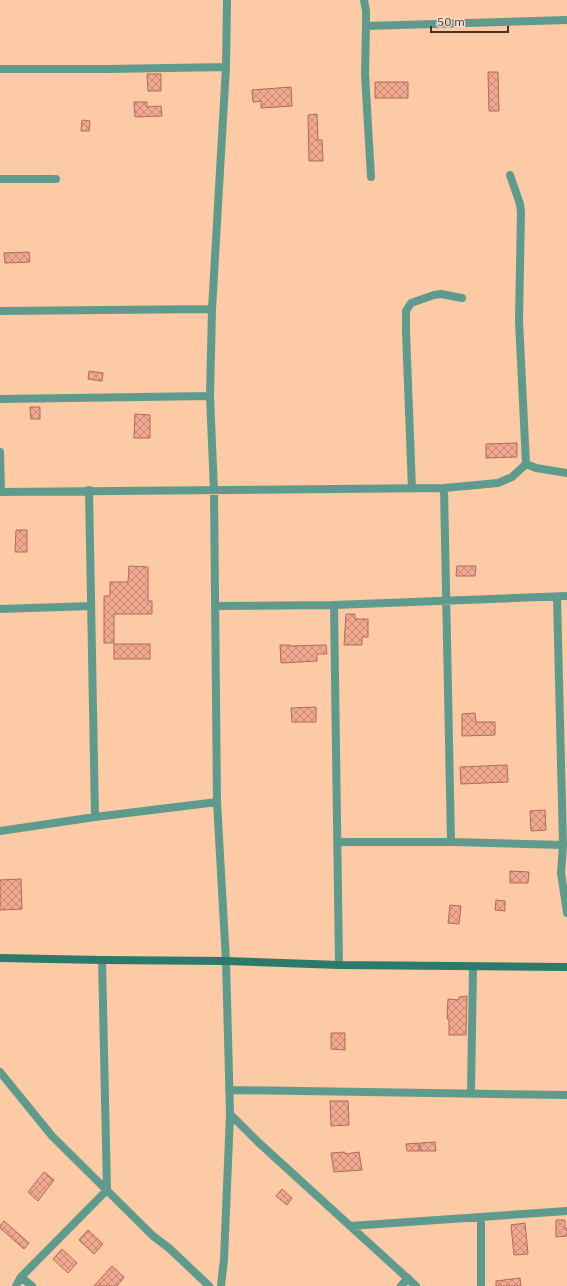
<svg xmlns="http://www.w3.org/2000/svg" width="567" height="1286" viewBox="0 0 567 1286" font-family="'IBM Plex Sans',sans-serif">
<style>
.building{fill:url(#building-cross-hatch);stroke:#b06b56}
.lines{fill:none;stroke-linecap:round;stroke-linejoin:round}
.street{stroke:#5f9b8d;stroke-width:8}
.secondary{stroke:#2b7a6a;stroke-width:8}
</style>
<defs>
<pattern id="building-cross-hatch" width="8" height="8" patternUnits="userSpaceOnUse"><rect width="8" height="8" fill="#f1a790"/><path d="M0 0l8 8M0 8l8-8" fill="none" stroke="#c58975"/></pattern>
</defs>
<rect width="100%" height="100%" fill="#fccaa5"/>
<path class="building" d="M488,72H498L499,111H489Z
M147,74H161V91H148Z
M375,82H408V98H375Z
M291,87L292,106L261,108V101L253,102L252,90Z
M134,102H147V107L161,106L162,116L135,117Z
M317,114L318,140H322L323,161H309L308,115Z
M82,120L90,121L89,131H81Z
M29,252L30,262L5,263L4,253Z
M89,371L103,373L102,381L88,379Z
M30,407H40V419H31Z
M135,414L150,415V438H134Z
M517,443V457L486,458V444Z
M16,530H27V552H15Z
M129,566L148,567V601H152V614H114V643H104V596H110V582H128Z
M457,566H476L475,576H456Z
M346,614H355V619H368V637H362V645H344Z
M114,644H150V659H114Z
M280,645H290V646L326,645L327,654H317V661L281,663Z
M316,707V722H292L291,708Z
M475,713L476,722H495V735L462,736V714Z
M507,765L508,782L461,784L460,767Z
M545,810L546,830L531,831L530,811Z
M510,871L529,872L528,883H510Z
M21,879L22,909L0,910V880Z
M496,900L505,901V911L495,910Z
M450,905L461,906L459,924L448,923Z
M467,996L466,1035H449V1019H447L448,999L459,1000V997Z
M331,1033H345V1050L331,1049Z
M330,1101H348L349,1125L331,1126Z
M435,1142L436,1151H420V1143Z
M419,1143V1151H407L406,1144Z
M345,1152V1154L359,1152L362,1170L334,1172L331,1153Z
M44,1172L54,1180L38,1201L28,1192Z
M282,1189L292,1198L287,1205L276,1196Z
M556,1220H565V1229H567V1236L556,1237Z
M4,1221L29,1243L24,1249L0,1228V1226Z
M525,1223L528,1254L514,1255L511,1225Z
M88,1230L103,1244L94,1254L79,1240Z
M62,1249L77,1263L68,1273L53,1259Z
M112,1266L124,1277L117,1286H94Z
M520,1278L521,1286H496V1281Z"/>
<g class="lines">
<path class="street" d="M364,0L366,11V26L365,74L371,177
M366,26L567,20
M0,69H109L226,67
M0,179H56
M0,311L212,309
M0,399L210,396
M0,452L1,492
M526,464L536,468L567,473
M444,488L451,842
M412,489L406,332V311L411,303L434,295L441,294L462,298
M89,490L95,817
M0,492L444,488L498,483L512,477L526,464L519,321L521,212L520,204L510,175
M557,597L563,845L561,873L567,913
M334,605L339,965
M215,606L334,605L567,596
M0,609L91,606
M0,831L95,817L217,802
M338,842H451L563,845
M0,1072L52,1136L153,1236L169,1248L209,1286
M229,1090L567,1095
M471,1093L473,967
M230,1114L258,1142L416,1286
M481,1217V1286
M350,1226L567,1211
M21,1277L32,1286
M16,1286L21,1277L107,1190L102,960
M221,1286L224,1259L230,1114L226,961L217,802L214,491L210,396L212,309L226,67L227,0
M401,1286L408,1278"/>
<path class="secondary" d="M0,958L102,960L226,961L339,965L567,967"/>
</g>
<path d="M431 26v6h77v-6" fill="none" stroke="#4b321f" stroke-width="2"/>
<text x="437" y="26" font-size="12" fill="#4b321f" stroke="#f7ddcb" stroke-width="3" paint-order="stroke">50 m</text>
</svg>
